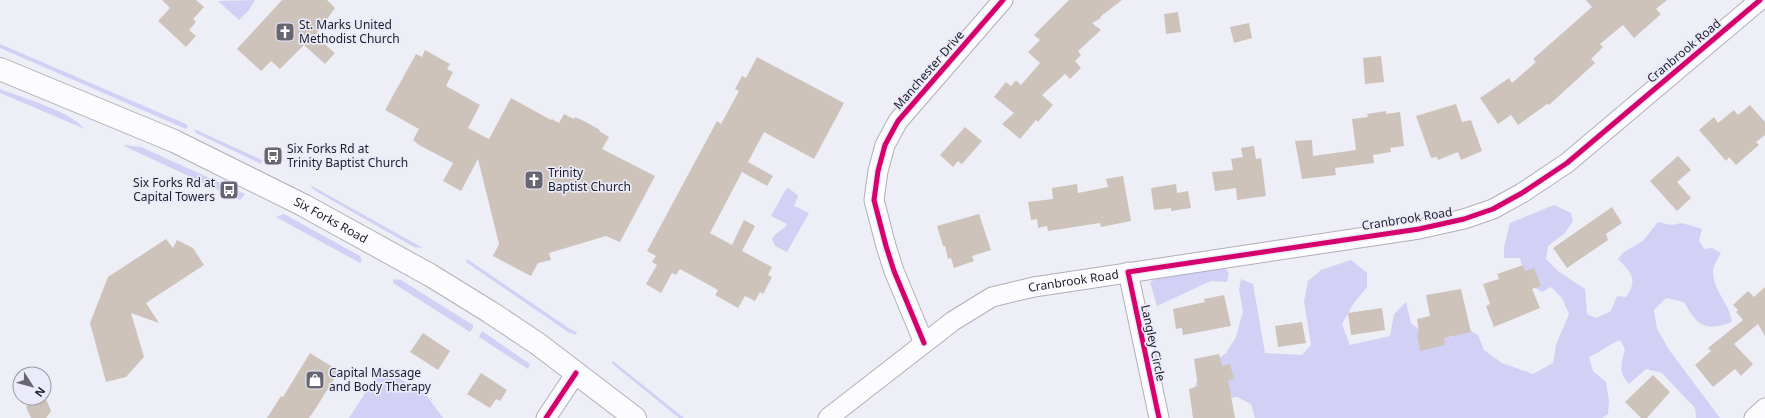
<svg xmlns="http://www.w3.org/2000/svg" width="1765" height="418" viewBox="0 0 1765 418" font-family="'Noto Sans',sans-serif">
<style>
.green{fill:#d3d0f5}
.building{fill:#cec3bb}
.lines{fill:none;stroke-linecap:round;stroke-linejoin:round}
.minor-casing{stroke:#b0afba;stroke-width:21}
.major-casing{stroke:#b0afba;stroke-width:24}
.minor{stroke:#fcfcfe;stroke-width:19}
.major{stroke:#fcfcfe;stroke-width:22}
.cycleway-casing{stroke:#eaeaf9;stroke-width:8}
.cycleway{stroke:#d6006c;stroke-width:5}
.labels{text-anchor:middle;stroke-width:3.5;stroke-linejoin:round;paint-order:stroke}
.poi-label{font-size:12px;fill:#1e1d2b;stroke:#eaeaf9;text-anchor:start}
.street-label{font-size:12px;fill:#1e1d2b;stroke:#eaeaf9}
</style>
<rect width="100%" height="100%" fill="#eeeef6"/>
<path class="green" d="M255,0L249,10L239,20L218,1Z
M0,44L186,124L188,127L186,129L0,48Z
M0,89C23,98 70,111 85,129L0,93Z
M194,129L262,160L261,164L196,133Z
M125,145L141,147L245,194L240,200L124,146Z
M310,185L423,248L414,247L314,190Z
M789,188L798,196L794,206L809,213L787,252L775,246L772,239C775,232 783,231 787,224L771,216L786,189Z
M1554,205L1571,213L1573,221L1565,233L1548,246L1546,259L1558,271L1585,289L1587,314L1596,318L1611,311L1617,296L1626,297C1638,280 1632,273 1618,259L1624,252L1643,241L1658,222L1671,225L1682,223L1702,229L1699,241L1704,249L1712,248L1721,253C1718,258 1713,266 1713,271C1713,291 1730,304 1732,322C1705,332 1697,326 1684,302L1666,298L1654,310L1657,329L1670,351L1720,418H1696L1695,408L1662,373L1646,369L1629,384C1618,372 1621,364 1625,349L1620,340C1609,344 1601,352 1589,357L1593,371L1606,382L1609,401L1608,414L1602,418H1255L1251,404L1237,397L1216,400L1194,390L1199,374L1226,353L1236,337L1243,311L1239,290L1241,279L1253,284L1265,353L1302,355L1311,345L1304,301L1308,281L1321,270L1351,260L1367,273V287L1354,303L1342,324L1350,345L1390,336L1394,314L1406,302L1411,323L1424,333L1451,337L1466,328L1478,335L1484,350L1502,363L1533,374L1553,363L1556,345L1569,314L1562,298L1551,287L1542,292C1527,285 1524,273 1520,258H1504V247L1510,223Z
M284,214L360,256L362,261L360,263L276,217Z
M467,259L570,329L577,332L576,335L568,332L466,262Z
M1224,267L1229,273L1227,282L1211,281L1157,306L1150,282L1171,271Z
M393,279L401,280L473,325V328L470,332L393,283Z
M482,331L530,364L528,369L479,337Z
M613,361L684,418H679L615,366L612,363Z
M382,367L427,396L443,418H349Z"/>
<path class="building" d="M162,0H196L204,7L193,19L196,22L189,30L196,36L186,47L158,21L170,8Z
M282,0H327L335,8L315,36L335,53L325,64L304,45L280,69L271,61L261,71L237,49Z
M1069,0H1122L1100,17L1101,18L1092,23L1101,30L1078,51L1081,55L1075,61L1081,68L1070,79L1065,74L1042,95L1053,105L1038,122L1036,120L1020,139L1002,124L1014,113L994,97L1006,82L1011,86L1016,80L1021,85L1040,63L1028,52L1040,40L1034,35Z
M1586,0H1667L1656,9L1661,14L1634,38L1623,25L1600,44L1603,47L1591,59L1595,63L1549,105L1547,104L1518,125L1511,115L1498,124L1480,98L1509,78L1512,83L1536,62L1533,59L1592,7Z
M1178,12L1181,32L1166,34L1164,14Z
M1249,23L1252,38L1234,43L1230,27Z
M425,50L450,64L447,69L453,72L446,86L480,105L468,128L489,139L511,98L551,120L552,119L559,123L564,114L574,119L575,117L582,120L600,130L599,131L609,137L602,149L655,176L620,242L606,236L549,253L551,260L538,263L531,276L493,256L499,244L478,159L461,191L443,181L453,163L419,145L413,140L419,129L385,110L416,54L422,57Z
M1381,56L1384,82L1365,84L1363,58Z
M757,57L844,103L814,159L764,132L748,162L773,176L767,186L742,172L710,233L732,245L744,220L755,226L742,251L772,267L768,275L772,277L763,294L760,292L755,301L745,296L738,308L715,295L718,290L680,269L676,275L672,273L661,293L646,284L657,265L652,262L656,256L647,251L717,121L721,124L739,91L735,89L742,76L746,78Z
M1456,104L1462,122L1471,120L1482,151L1461,160L1458,152L1438,160L1437,157L1431,158L1416,116Z
M1750,105L1765,122V135L1756,142L1759,145L1736,165L1729,157L1726,161L1699,130L1714,117L1718,123L1734,110L1738,115Z
M1386,111V114L1400,112L1404,146L1390,148L1391,152L1373,155L1374,163L1335,168L1336,175L1302,179L1295,141L1312,140L1313,156L1356,150L1352,119L1368,117L1367,114Z
M965,127L982,141L962,164L958,161L953,167L940,155Z
M1254,146L1256,159L1261,158L1266,196L1237,200L1236,188L1215,191L1212,172L1233,170L1231,159L1243,157L1241,148Z
M1678,156L1691,170L1677,182L1691,198L1677,211L1650,181Z
M1123,176L1131,221L1101,227L1100,223L1048,231L1047,226L1038,228L1037,219L1031,220L1028,202L1053,199L1052,188L1077,184L1078,193L1108,187L1106,179Z
M1176,184L1177,193L1188,191L1191,208L1171,211V208L1154,210L1151,188Z
M1612,207L1622,223L1606,234L1608,240L1567,268L1553,248Z
M979,214L991,250L972,256L974,261L954,268L951,258L948,259L945,246H943L937,226Z
M166,239L173,248L177,240L193,248L204,265L146,303L159,323L131,313L144,357L126,377L106,382L90,323L108,277Z
M1523,265L1525,271L1534,268L1541,286L1532,289L1540,308L1494,327L1486,306L1490,304L1483,284L1499,279L1497,274Z
M1765,287V336L1758,324L1734,344L1753,364L1741,376L1735,369L1713,387L1695,365L1711,351L1708,348L1743,320L1736,312L1738,310L1733,305L1748,291L1754,297Z
M1461,289L1471,332L1444,338L1445,345L1420,351L1417,333H1419L1417,319L1430,316L1426,295Z
M1224,295L1231,326L1183,335L1182,328L1176,329L1173,309L1205,302L1204,299Z
M1382,308L1385,330L1351,335L1348,313Z
M1302,322L1306,343L1278,347L1275,326Z
M423,333L450,351L438,370L410,352Z
M310,353L339,371L316,408L309,418H267L281,396L283,397Z
M1219,354L1222,366L1230,364L1234,379L1228,380L1235,418H1193L1189,389L1198,386L1194,359Z
M481,373L507,390L500,401L496,399L490,408L467,394Z
M1653,375L1670,392L1647,418H1641L1625,402Z
M33,398L46,399L51,411L46,418H31L26,407Z"/>
<g class="lines">
<defs>
<g id="minor">
<path d="M1128,272L1159,418"/>
<path d="M924,343L894,271L886,246L874,200L878,171L885,145L898,121L1003,0"/>
<path d="M546,418L576,373"/>
<path id="s1" d="M828,418L953,321L992,297L1034,287L1419,229L1464,219L1493,209L1522,193L1567,163L1760,0"/>
<path d="M1754,418L1765,408"/>
</g>
<g id="major">
<path id="s2" d="M0,69L174,141L303,205L430,275L490,312L538,344L635,418"/>
</g>
</defs>
<use href="#minor" class="minor-casing"/>
<use href="#major" class="major-casing"/>
<use href="#minor" class="minor"/>
<use href="#major" class="major"/>
<defs>
<path id="cycleway" d="M924,343L894,271L886,246L874,200L878,171L885,145L898,121L1003,0
M546,418L576,373
M1159,418L1128,272L1419,229L1464,219L1493,209L1522,193L1567,163L1760,0"/>
</defs>
<use href="#cycleway" class="cycleway-casing"/>
<use href="#cycleway" class="cycleway"/>
</g>
<defs>
<symbol id="church-square" viewBox="-11 -11 22 22"><rect x="-9" y="-9" width="18" height="18" rx="4" fill="#676672" stroke="#eaeaf9"/><path d="M-1.2-6h2.4v3.5h3.3v2.4h-3.3V6h-2.4V-.1h-3.3v-2.4h3.3Z" fill="#fff"/></symbol>
<symbol id="bus-square" viewBox="-11 -11 22 22"><rect x="-9" y="-9" width="18" height="18" rx="4" fill="#676672" stroke="#eaeaf9"/><path d="M-5-6H5V4H4V6H2V4H-2V6H-4V4H-5ZM-3.5-4V0h7V-4ZM-3.5 1.2v1.5H-2V1.2ZM2 1.2v1.5H3.5V1.2Z" fill="#fff"/></symbol>
<symbol id="shop-square" viewBox="-11 -11 22 22"><rect x="-9" y="-9" width="18" height="18" rx="4" fill="#676672" stroke="#eaeaf9"/><path d="M-5-2.5h2.3a2.7 3.5 0 0 1 5.4 0H5L5.5 6h-11ZM-1.5-2.5h3a1.5 2.3 0 0 0-3 0Z" fill="#fff"/></symbol>
</defs>
<g fill-rule="evenodd">
<use href="#church-square" x="274" y="21" width="22" height="22"/>
<use href="#bus-square" x="262" y="145" width="22" height="22"/>
<use href="#church-square" x="523" y="169" width="22" height="22"/>
<use href="#bus-square" x="218" y="179" width="22" height="22"/>
<use href="#shop-square" x="304" y="369" width="22" height="22"/>
</g>
<g class="labels">
<g class="poi-label">
<text x="299" y="29">St. Marks United<tspan x="299" dy="14">Methodist Church</tspan></text>
<text x="287" y="153">Six Forks Rd at<tspan x="287" dy="14">Trinity Baptist Church</tspan></text>
<text x="548" y="177">Trinity<tspan x="548" dy="14">Baptist Church</tspan></text>
<text x="215" y="187" text-anchor="end">Six Forks Rd at<tspan x="215" dy="14">Capital Towers</tspan></text>
<text x="329" y="377">Capital Massage<tspan x="329" dy="14">and Body Therapy</tspan></text>
</g>
<g class="street-label">
<text transform="translate(1684 51) rotate(-40)" y="4">Cranbrook Road</text>
<text transform="translate(929 70) rotate(-49)" y="4">Manchester Drive</text>
<text transform="translate(1407 219) rotate(-9)" y="4">Cranbrook Road</text>
<text dy="4" stroke="none"><textPath href="#s2" startOffset="364">Six Forks Road</textPath></text>
<text dy="4" stroke="none"><textPath href="#s1" startOffset="287">Cranbrook Road</textPath></text>
<text transform="translate(1153 343) rotate(78)" y="4">Langley Circle</text>
</g>
</g>
<g transform="translate(32 386) rotate(126)"><circle r="19" fill="#eaeaf9" stroke="#9898a7"/>
<path d="M0-3L7 15L0 10L-7 15Z" fill="#676672"/>
<text y="-6" font-size="11" font-weight="bold" text-anchor="middle" fill="#1e1d2b">N</text>
</g>
</svg>
